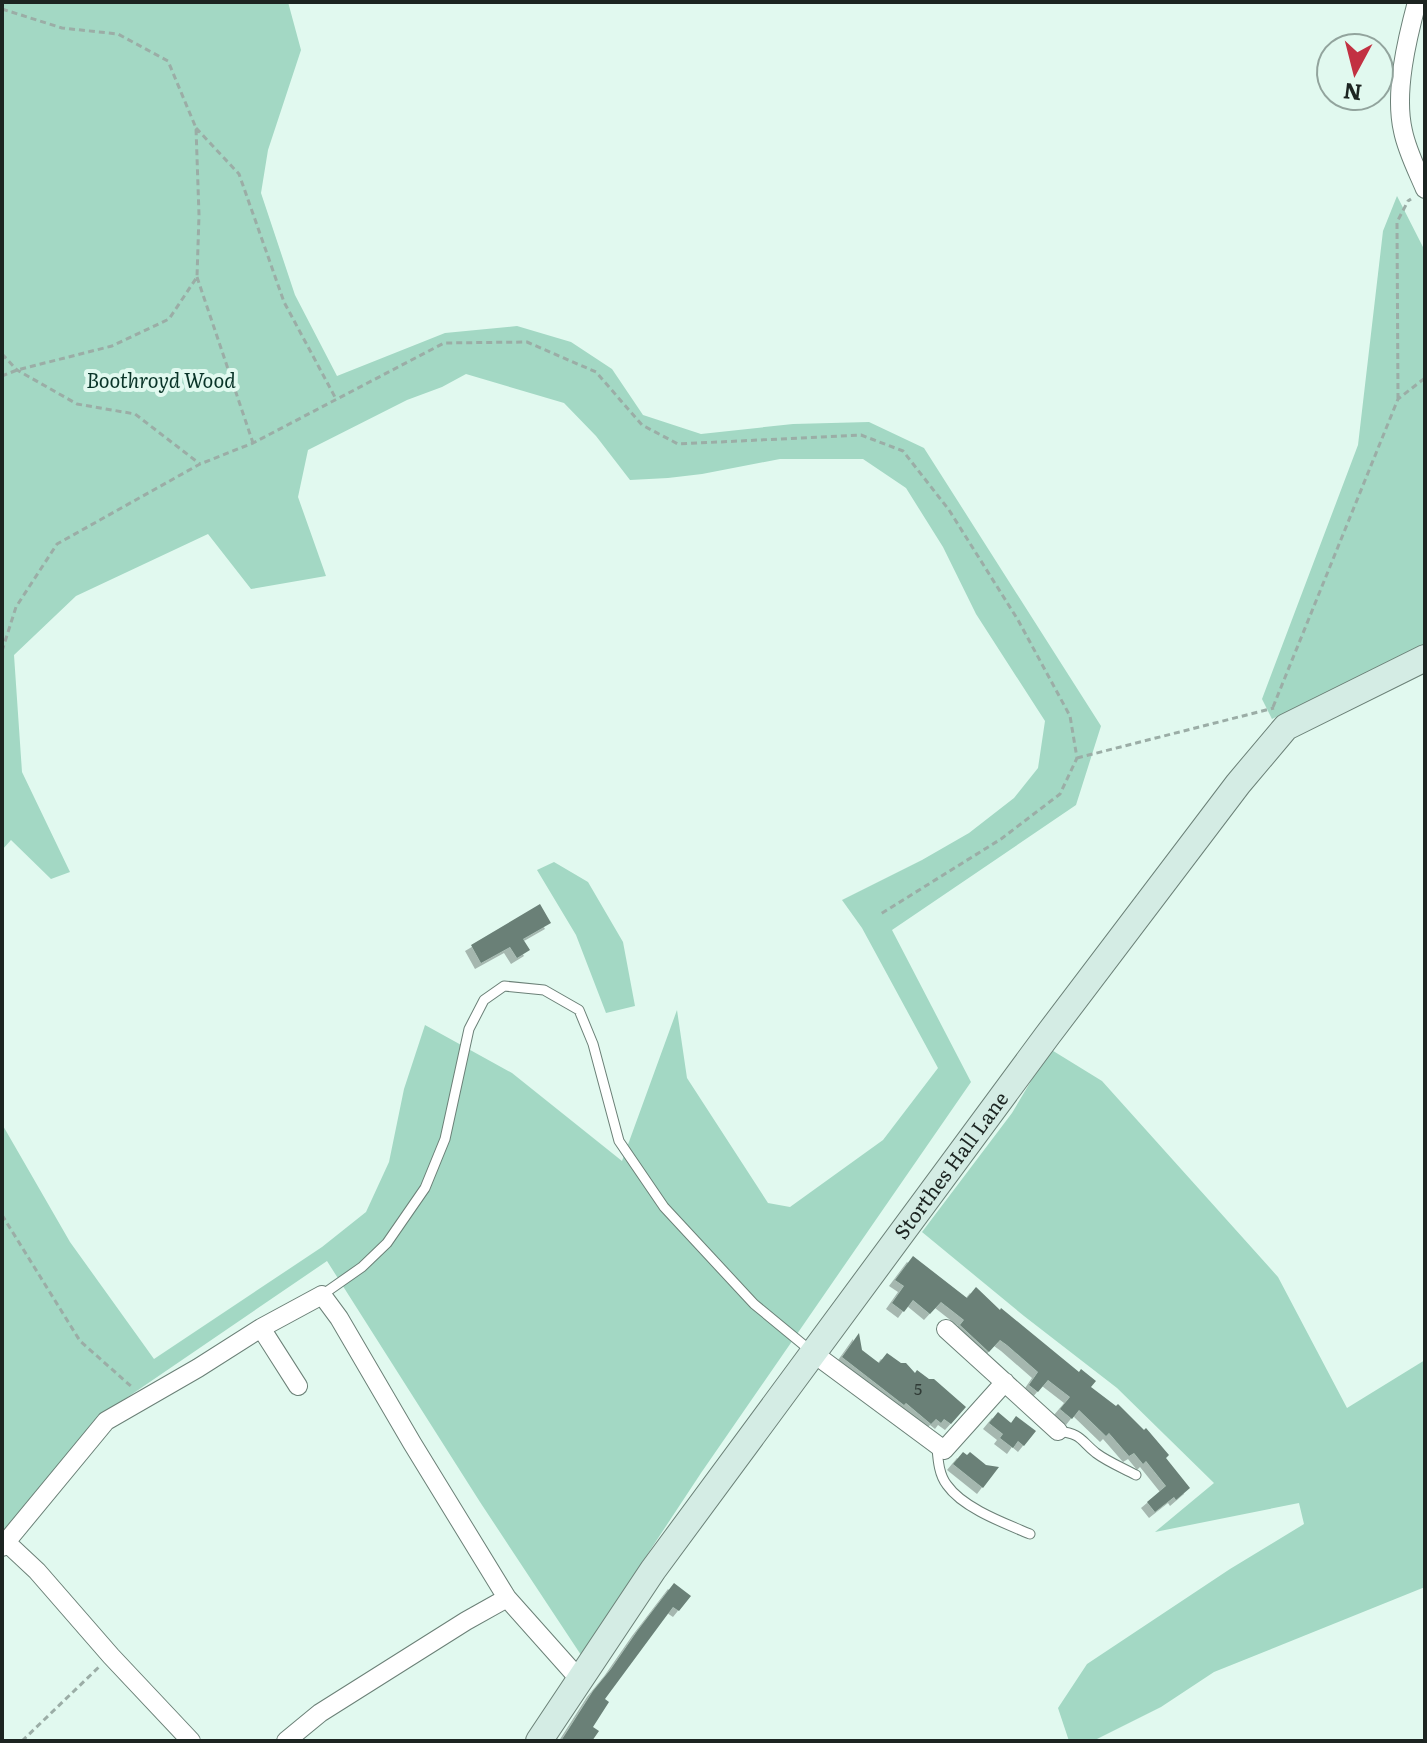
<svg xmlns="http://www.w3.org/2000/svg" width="1427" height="1743" viewBox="0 0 1427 1743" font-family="Literata,serif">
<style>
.green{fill:#a3d8c4}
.building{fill:#6a8077;filter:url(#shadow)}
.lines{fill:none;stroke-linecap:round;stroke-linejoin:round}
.lane-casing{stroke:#6b8077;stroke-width:11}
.street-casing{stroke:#6b8077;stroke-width:20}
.secondary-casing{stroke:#6b8077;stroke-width:28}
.path{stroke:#9bada6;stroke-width:3;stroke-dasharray:6 4;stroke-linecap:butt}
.lane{stroke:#fff;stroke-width:9}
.street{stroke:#fff;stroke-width:18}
.secondary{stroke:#d4ece4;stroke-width:26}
.labels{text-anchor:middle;stroke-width:8;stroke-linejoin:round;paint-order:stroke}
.number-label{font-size:16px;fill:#303b36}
.park-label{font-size:20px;font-style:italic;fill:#093428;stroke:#e1f9ef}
.street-label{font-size:20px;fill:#1c2421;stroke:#e1f9ef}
</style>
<defs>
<filter id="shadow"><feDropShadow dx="-6" dy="6" stdDeviation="0" flood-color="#0004"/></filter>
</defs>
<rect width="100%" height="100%" fill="#e1f9ef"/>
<path class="green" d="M2,2H288L301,50L268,150L261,193L295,295L337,376L445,333L517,326L571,342L612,369L643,415L701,434L793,424L869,422L924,448L1101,726L1076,805L892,930L971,1082L701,1473L581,1655L480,1502L327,1261L100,1416L2,1547V1124L70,1242L154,1359L322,1247L366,1212L389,1162L404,1089L425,1025L512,1073L622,1161L677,1010L687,1078L768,1203L790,1207L883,1140L938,1068L862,928L842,900L922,860L969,833L1014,798L1038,768L1045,721L976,614L943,547L906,488L863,459H780L702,474L668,478L630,480L596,436L564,403L466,374L442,387L407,400L308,450L298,497L326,576L251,589L208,534L76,596L14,655L22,772L70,872L51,879L11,840L2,850Z
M1397,196L1425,251V644L1272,719L1262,699L1358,445L1383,231Z
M554,862L588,882L623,942L635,1006L606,1013L576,935L537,870Z
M1050,1049L1102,1081L1278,1277L1347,1408L1425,1360V1587L1214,1672L1161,1707L1093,1741H1069L1058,1708L1087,1664L1230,1569L1304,1524L1299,1503L1155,1532L1214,1483L1117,1388L1024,1316L922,1232L1012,1113Z"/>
<path class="building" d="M540,904L551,923L523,939L530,950L517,958L510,947L481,963L471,945Z
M913,1256L967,1298L976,1287L1000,1310L1001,1308L1079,1372L1081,1369L1096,1381L1091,1387L1116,1406L1118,1404L1144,1430L1146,1428L1169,1455L1166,1458L1190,1488L1176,1500L1174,1497L1155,1512L1147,1502L1166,1486L1146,1461L1143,1464L1134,1453L1129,1456L1109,1433L1106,1436L1079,1410L1072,1419L1060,1409L1070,1397L1048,1380L1038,1392L1029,1385L1038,1372L1007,1345L1000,1340L989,1352L960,1325L964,1320L941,1302L930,1314L913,1300L904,1312L892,1303L904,1286L895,1280Z
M859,1333L862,1350L879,1363L887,1353L901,1363H906L915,1373L917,1370L929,1379H934L966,1407L951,1424L944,1419L941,1423L936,1419L931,1424L906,1403L904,1405L842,1357Z
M998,1412L1011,1423L1016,1416L1036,1431L1024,1446L1018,1441L1013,1448L1000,1438L1003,1434L989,1423Z
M963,1452L967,1455L970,1452L986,1465L999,1467L983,1488L953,1464Z
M674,1583L691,1596L679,1611L673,1607L605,1699L609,1702L593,1727L599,1731L592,1741H561L593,1691L611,1669L638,1630Z"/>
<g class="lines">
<defs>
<path id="lane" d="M322,1295L362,1267L387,1243L425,1188L445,1139L469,1029L484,1000L504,986L544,990L579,1010L593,1044L619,1141L664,1207L754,1304L811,1351
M1058,1431C1082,1434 1080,1440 1096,1453C1108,1462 1123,1468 1136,1475
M937,1448C938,1460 939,1475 947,1485C963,1508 1004,1523 1030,1534"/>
<path id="street" d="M1417,2C1407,39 1394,93 1403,131C1407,151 1417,170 1425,189
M261,1328L298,1386
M946,1329L1058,1431
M813,1353L944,1450L1005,1382
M6,1542L37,1571L111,1656L191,1741
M2,1547L106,1421L198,1368L261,1328L322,1295L339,1318L412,1443L507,1598L580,1680
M286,1741L320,1713L466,1621L507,1598"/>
<g id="secondary">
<path id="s1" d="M539,1741L653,1570L1047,1036L1238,784L1286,727L1425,658"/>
</g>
</defs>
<use href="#lane" class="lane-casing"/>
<use href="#street" class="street-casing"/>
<use href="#secondary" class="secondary-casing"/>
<path class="path" d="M2,9L62,28L118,34L168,61L196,128L199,215L197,277L169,319L112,346L17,370L2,376
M196,128L239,174L284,302L336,399
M197,277L253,443
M2,354L17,370L77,404L135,414L200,464
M1398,399L1397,222L1408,201L1411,199
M2,651L16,607L57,544L200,464L253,443L444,343L527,342L596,372L642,425L678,444L861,435L903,451L949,510L1018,620L1070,716L1077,758L1060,794L1001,839L879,915
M1273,707L1398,399L1425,378
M1077,758L1274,708
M2,1215L80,1341L133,1388
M22,1741L100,1666"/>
<use href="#lane" class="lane"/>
<use href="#street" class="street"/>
<use href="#secondary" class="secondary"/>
</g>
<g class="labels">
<g class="number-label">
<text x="918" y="1395">5</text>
</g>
<g class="park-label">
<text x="161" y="388">Boothroyd Wood</text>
</g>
<g class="street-label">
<text dy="7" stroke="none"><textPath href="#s1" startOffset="708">Storthes Hall Lane</textPath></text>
</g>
</g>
<rect width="1427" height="1743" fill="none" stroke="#1c2421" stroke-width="8"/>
<g transform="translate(1355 72) rotate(187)"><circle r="38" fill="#e1f9ef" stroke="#92a49d" stroke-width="2"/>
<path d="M0-6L14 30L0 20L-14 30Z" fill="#c23142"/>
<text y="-12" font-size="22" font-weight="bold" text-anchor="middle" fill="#1c2421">N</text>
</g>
</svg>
